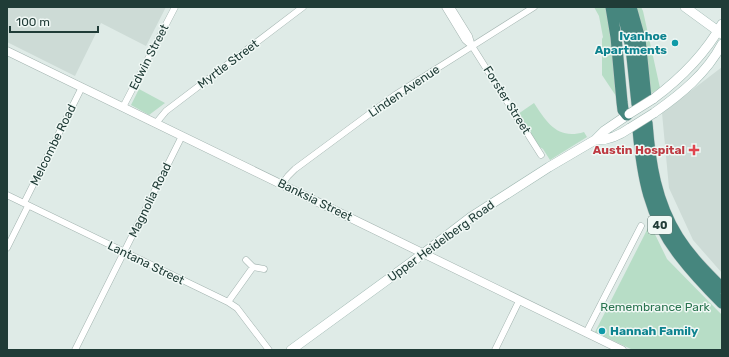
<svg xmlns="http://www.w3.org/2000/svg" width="729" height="357" viewBox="0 0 729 357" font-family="Rubik,sans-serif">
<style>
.built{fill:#cddbd6}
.green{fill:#b7ddc6}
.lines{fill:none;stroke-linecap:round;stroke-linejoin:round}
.minor-casing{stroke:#a2b3af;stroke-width:7}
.tertiary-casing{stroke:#a2b3af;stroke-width:9}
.secondary-casing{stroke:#9eb7b1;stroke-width:10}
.trunk-casing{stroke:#c1c8c7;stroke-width:12}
.minor{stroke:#fff;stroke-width:6}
.tertiary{stroke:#fff;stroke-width:8}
.secondary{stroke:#fff;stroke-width:9}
.trunk{stroke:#46867e;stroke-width:11}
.secondary-bridge-casing{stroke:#9eb7b1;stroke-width:10;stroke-linecap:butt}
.secondary-bridge{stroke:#fff;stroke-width:9}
.culture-dot{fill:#0f9aa8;stroke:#f0f8f5;stroke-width:1.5}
.health-dot{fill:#e0444e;stroke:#f0f8f5;stroke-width:1.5}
.labels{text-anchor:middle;stroke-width:3;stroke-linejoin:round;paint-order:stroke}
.shield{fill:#f0f8f5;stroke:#5e7470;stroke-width:1}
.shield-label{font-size:11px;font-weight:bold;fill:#203c37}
.culture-label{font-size:12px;font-weight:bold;fill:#0d838f;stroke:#f0f8f5;text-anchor:end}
.street-label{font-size:12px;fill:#203c37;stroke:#f0f8f5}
.health-label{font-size:12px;font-weight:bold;fill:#be3a42;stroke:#f0f8f5;text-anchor:end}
.park-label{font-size:12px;fill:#29744f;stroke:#f0f8f5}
</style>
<rect width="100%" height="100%" fill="#dfebe7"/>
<path class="built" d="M7,7H166L146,46L101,23L75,76L7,42Z
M722,67V273L693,240L669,188L662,113Z"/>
<path class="green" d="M594,7H609L618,99L602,75V39L603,37L599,16Z
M636,7H641L643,11L660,88L650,94L645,41Z
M139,89L165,103L149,115L131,105Z
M534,103C547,123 558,140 584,132L587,137L550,160L543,149L538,146L518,114Z
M650,224L667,259L722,315V350H633L595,332Z"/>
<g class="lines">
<defs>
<path id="minor" d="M445,7L465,40L472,46
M451,7L469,36L472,46L541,155
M123,107L175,7
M156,123L166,111L303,7
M282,184L288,176L295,169L395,95L534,7
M7,195L228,302L237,308L269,350
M24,203L82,87
M7,248L28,206
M246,260L253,267
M228,302L253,267L264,269
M586,333L641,226
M75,350L182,136
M495,350L519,301"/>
<path id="tertiary" d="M7,51L622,350"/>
<path id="secondary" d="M685,7L722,34
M653,99C680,79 705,54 722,24
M654,113C681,94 706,74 722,44
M595,140C608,141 620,135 630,128
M291,350L424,253L471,217L549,167L595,140L604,131L629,114"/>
<path id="trunk" d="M611,7L616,37L622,102L623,110L627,115
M621,7L631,47L637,104
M631,7L640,39L646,98
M647,123C650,163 656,202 678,237C690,256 706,272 722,288
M638,129C642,175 649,217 679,255C692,272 707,288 722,303"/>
</defs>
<use href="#minor" class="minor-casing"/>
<use href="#tertiary" class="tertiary-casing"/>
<use href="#secondary" class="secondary-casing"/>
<use href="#trunk" class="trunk-casing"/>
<use href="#minor" class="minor"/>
<use href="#tertiary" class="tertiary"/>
<use href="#secondary" class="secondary"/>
<use href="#trunk" class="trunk"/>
<defs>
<path id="secondary-bridge" d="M629,114L653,99
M630,128L654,113"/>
</defs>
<use href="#secondary-bridge" class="secondary-bridge-casing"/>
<use href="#secondary-bridge" class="secondary-bridge"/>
</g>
<g class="culture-dot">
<circle cx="675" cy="43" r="4"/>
<circle cx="602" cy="331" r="4"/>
</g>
<path class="health-dot" d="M692 144h4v4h4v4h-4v4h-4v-4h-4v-4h4z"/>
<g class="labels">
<rect class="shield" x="648" y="216" width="24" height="18" rx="3"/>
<g class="shield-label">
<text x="660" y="229">40</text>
</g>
<g class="culture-label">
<text x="667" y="40">Ivanhoe<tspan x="667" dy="14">Apartments</tspan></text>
<text x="610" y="335" text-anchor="start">Hannah Family</text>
</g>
<g class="street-label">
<text transform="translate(149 57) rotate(-63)" y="4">Edwin Street</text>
<text transform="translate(228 64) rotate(-37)" y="4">Myrtle Street</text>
<text transform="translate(404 91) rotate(-34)" y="4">Linden Avenue</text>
<text transform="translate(507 100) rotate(58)" y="4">Forster Street</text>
<text transform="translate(53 145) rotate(-64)" y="4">Melcombe Road</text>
<text transform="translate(150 200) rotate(-64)" y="4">Magnolia Road</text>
<text transform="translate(315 200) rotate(26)" y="4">Banksia Street</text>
<text transform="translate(441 241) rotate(-36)" y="4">Upper Heidelberg Road</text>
<text transform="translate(146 263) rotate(26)" y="4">Lantana Street</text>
</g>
<g class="health-label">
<text x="685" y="154">Austin Hospital</text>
</g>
<g class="park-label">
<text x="655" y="311">Remembrance Park</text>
</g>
</g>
<rect width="729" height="357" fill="none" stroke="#203c37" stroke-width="16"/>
<path d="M10 26v6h88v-6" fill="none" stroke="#203c37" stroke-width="2"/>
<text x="16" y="26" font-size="12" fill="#203c37" stroke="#f0f8f5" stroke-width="3" paint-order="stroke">100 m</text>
</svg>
